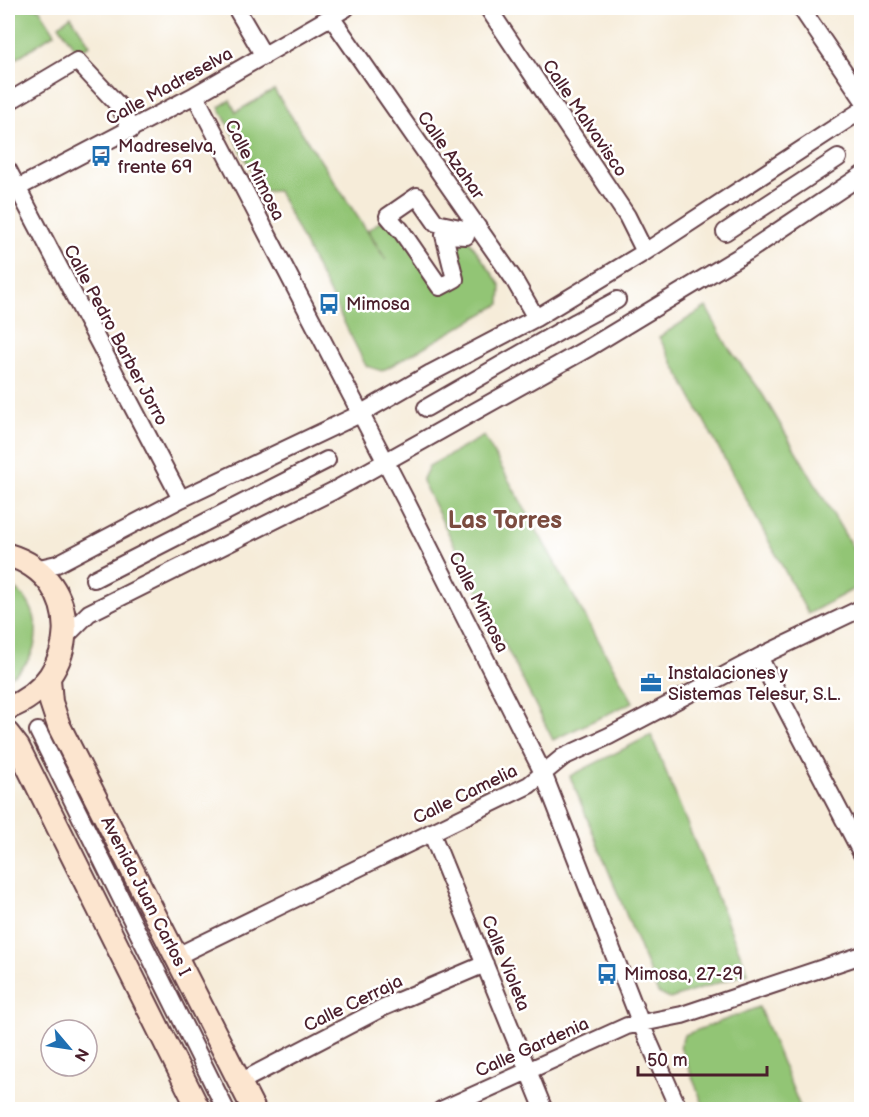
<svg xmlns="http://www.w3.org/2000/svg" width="869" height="1117" viewBox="0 0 869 1117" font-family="'Balsamiq Sans',sans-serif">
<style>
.green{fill:#92c575;stroke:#6e7250;stroke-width:1.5}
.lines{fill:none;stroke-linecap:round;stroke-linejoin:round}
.street-casing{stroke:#643e45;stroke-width:20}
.secondary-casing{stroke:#643e45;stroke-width:26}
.street{stroke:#fff;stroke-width:16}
.secondary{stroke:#fce5cf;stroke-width:22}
.labels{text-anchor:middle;stroke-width:5;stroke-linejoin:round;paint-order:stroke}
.street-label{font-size:18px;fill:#4a1f2b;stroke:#fff}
.poi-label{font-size:18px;fill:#4a1f2b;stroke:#fff;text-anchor:start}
.district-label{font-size:24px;font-weight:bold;fill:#7c4c40;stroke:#fff}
</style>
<rect width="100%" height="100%" fill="#fff"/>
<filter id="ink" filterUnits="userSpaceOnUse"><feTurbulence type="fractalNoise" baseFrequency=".0167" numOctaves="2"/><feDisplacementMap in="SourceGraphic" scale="12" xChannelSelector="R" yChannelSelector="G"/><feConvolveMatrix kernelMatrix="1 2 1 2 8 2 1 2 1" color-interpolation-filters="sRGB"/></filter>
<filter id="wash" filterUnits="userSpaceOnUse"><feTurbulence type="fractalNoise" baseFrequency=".008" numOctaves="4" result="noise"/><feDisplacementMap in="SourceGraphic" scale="24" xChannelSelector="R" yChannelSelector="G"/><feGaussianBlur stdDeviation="1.35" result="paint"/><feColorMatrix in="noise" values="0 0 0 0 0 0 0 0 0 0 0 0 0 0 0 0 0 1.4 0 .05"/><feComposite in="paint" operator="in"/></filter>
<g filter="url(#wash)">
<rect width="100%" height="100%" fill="#f6ecd9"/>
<path class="green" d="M8,8H39L55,33L14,60L8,50Z
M71,16L90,45L77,52L59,25Z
M274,90L386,260L368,230L388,216L441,288L455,279L444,235L466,236L501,286L500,304L382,371L366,366L278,191H262L219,107L230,100L236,112Z
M706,307L728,347L760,390L861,562V585L808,614L659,337Z
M484,436L633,702L553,740L422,481L429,466Z
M8,585C46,602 45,661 8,678Z
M651,735L748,973L670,999L658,993L570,776Z
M759,1007L801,1109H705L680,1047L684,1035Z"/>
</g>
<g filter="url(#ink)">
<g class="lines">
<defs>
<path id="street" d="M236,8L264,56
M488,8L627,216L645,252
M801,8L862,98
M331,17L513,278L536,318
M195,95L405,499L543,773L641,1024L679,1110
M8,102L77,61L120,107L131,130
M8,170L181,499
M8,193L195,95L346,8
M417,196L436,223L460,228L466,236L444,235L455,279L440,287L400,229L398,228L388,216Z
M725,232L838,158
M426,408L576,322L617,300
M35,569L57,564L181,499L360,414L431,373L536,318L645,252L862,110
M94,579L327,460
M65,637L89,613L333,491L590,347L747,252L862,175
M759,657L862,854
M38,731L226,1110
M431,832L544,1110
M177,956L529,785L563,757L609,736L759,657L862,608
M240,1082L384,1007L485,964
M441,1110L627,1026L682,1015L862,955"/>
<path id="secondary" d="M8,555C86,578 81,681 8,708
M49,679L51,702L59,726L254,1110
M8,734L18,747L199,1110"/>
</defs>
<use href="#street" class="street-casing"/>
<use href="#secondary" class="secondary-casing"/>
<use href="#street" class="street"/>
<use href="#secondary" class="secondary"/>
</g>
</g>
<defs>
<symbol id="bus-bare" viewBox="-9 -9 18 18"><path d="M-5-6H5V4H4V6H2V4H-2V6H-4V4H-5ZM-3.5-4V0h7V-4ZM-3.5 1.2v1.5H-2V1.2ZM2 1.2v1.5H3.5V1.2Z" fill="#1f6fb2" stroke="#fff" stroke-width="2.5" paint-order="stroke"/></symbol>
<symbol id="office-bare" viewBox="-9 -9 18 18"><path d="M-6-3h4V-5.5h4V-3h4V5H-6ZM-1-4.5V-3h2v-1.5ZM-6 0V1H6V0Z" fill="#1f6fb2" stroke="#fff" stroke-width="2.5" paint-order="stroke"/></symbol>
</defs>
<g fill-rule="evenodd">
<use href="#bus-bare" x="86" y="141" width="30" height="30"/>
<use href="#bus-bare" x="314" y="289" width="30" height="30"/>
<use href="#office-bare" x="636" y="668" width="30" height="30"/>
<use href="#bus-bare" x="592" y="959" width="30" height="30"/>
</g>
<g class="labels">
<g class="street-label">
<text transform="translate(169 86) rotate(-29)" y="6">Calle Madreselva</text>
<text transform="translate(585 118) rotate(56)" y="6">Calle Malvavisco</text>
<text transform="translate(451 155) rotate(55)" y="6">Calle Azahar</text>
<text transform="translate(255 170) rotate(63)" y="6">Calle Mimosa</text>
<text transform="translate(116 335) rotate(62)" y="6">Calle Pedro Barber Jorro</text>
<text transform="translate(479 602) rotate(63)" y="6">Calle Mimosa</text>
<text transform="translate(465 794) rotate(-26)" y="6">Calle Camelia</text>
<text transform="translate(146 896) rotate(63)" y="6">Avenida Juan Carlos I</text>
<text transform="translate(506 963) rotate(68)" y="6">Calle Violeta</text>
<text transform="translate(353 1003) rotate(-26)" y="6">Calle Cerraja</text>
<text transform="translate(532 1047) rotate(-24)" y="6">Calle Gardenia</text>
</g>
<g class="poi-label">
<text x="118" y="152">Madreselva,<tspan x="118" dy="21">frente 69</tspan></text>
<text x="346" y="310">Mimosa</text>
<text x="668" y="679">Instalaciones y<tspan x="668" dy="21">Sistemas Telesur, S.L.</tspan></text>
<text x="624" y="980">Mimosa, 27-29</text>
</g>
<g class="district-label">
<text x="505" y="528">Las Torres</text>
</g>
</g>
<rect width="869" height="1117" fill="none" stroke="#fff" stroke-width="30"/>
<g transform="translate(69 1048) rotate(119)"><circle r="28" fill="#ffffff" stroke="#b7a5aa" stroke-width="1.5"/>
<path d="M0-4.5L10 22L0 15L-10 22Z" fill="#1f6fb2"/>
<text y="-9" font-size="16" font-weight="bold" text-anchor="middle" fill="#4a1f2b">N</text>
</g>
<path d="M638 1066v9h129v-9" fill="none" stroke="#4a1f2b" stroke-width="3"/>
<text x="647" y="1066" font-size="18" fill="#4a1f2b" stroke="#ffffff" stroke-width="4.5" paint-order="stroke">50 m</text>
</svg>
